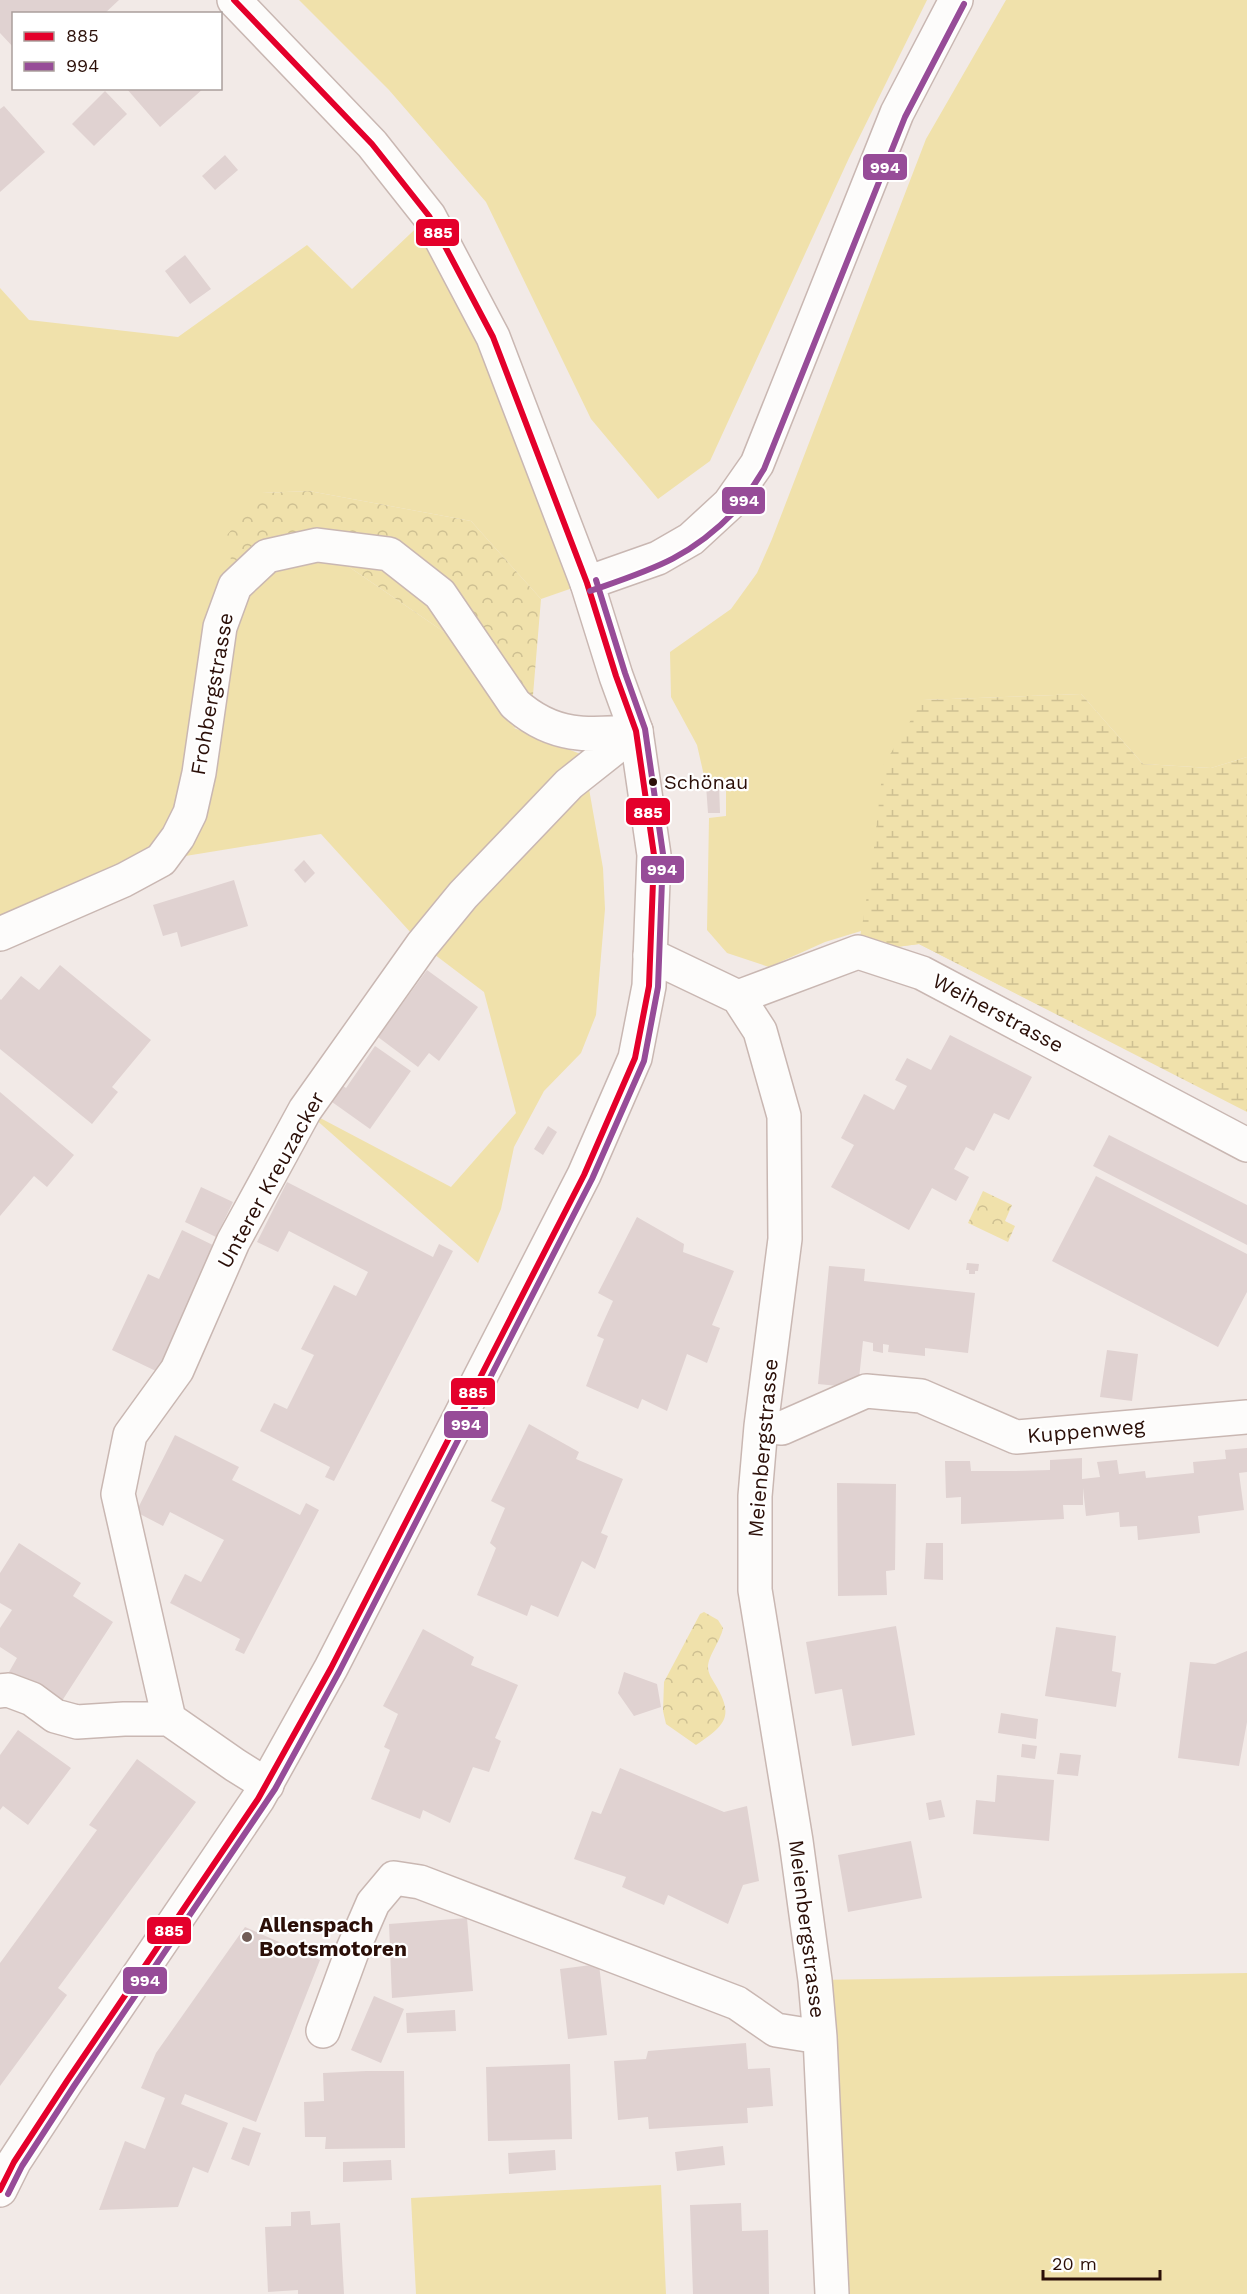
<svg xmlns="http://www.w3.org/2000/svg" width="1247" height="2294" viewBox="0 0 1247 2294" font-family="'Work Sans',sans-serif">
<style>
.green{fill:#f0e1ab}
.forest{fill:url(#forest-crowns)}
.wetland{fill:url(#wetland-marsh)}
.building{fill:#e0d2d1}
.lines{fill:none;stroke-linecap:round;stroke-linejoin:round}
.minor-casing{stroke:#c9b7b2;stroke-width:36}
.major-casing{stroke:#c9b7b2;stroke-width:36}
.minor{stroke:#fdfcfb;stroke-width:33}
.major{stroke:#fdfcfb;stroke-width:33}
.bus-1-casing{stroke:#fff;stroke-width:10}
.bus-2-casing{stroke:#fff;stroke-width:10}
.bus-1{stroke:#e4002b;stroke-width:6}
.bus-2{stroke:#974c98;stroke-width:6}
.bus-dot{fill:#2b0f08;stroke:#fff;stroke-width:2}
.poi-dot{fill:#715c56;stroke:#fff;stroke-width:2}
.labels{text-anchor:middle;stroke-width:4.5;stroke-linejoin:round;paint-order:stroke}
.bus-label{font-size:20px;fill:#2b0f08;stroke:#fff;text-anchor:start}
.street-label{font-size:21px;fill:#2b0f08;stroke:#fff}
.poi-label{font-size:21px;font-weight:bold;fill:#2b0f08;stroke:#fff;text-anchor:start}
.line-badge{stroke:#fff;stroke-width:2}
.badge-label{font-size:16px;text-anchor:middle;font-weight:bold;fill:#fff}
</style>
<defs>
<pattern id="forest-crowns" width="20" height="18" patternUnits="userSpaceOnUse" patternTransform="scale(1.5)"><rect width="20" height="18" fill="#f0e1ab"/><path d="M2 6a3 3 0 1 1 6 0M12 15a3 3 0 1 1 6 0" fill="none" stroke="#cec092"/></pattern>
<pattern id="wetland-marsh" width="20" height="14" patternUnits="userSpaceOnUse" patternTransform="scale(1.5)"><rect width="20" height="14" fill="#f0e1ab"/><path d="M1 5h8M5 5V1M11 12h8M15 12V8" fill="none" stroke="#cec092"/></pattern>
</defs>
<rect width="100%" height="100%" fill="#f2eae7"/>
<path class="green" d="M299,0H927L849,158L710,461L658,499L591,419L486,202L389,90Z
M1006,0H1247V757L1211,768L1143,764L1081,694L923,700L1045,1008L919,944L858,952L861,931L825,942L769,967L727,953L707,930L709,818L726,816V780H705L697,745L671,697L670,652L731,609L757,573L772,539L926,139Z
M429,216L587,583L541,599L471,521L309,491L262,493L317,545L469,649L514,728L583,755L603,868L605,909L596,1015L581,1053L544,1091L514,1147L501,1209L478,1263L305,1110L451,1187L516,1113L484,992L422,945L321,834L161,860L0,926V288L29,320L178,337L307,245L352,289Z
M1247,1973V2294H833L815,1980Z
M661,2185L666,2294H416L411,2198Z"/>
<path class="forest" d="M309,491L471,521L541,599L531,719L514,728L469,649L317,545L235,586L227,535L262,493Z
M983,1191L1012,1205L1005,1221L1015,1226L1008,1242L968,1223Z
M704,1612L718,1620L723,1628C721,1640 708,1656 708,1667C708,1673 712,1679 715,1684C735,1717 725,1725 696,1745L666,1724L663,1711L664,1682L700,1614Z"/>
<path class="wetland" d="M1081,694L1143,764L1211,768L1247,757V1112L919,944L858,952L873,857L883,766L923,700Z"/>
<path class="building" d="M0,0H119L104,14H14V48L0,33Z
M126,88H204L160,127Z
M105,91L127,114L94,146L72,124Z
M4,106L45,152L0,192V109Z
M225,155L238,170L215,190L202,176Z
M185,255L211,289L190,304L165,271Z
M719,784L720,813H708L706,785Z
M304,860L315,873L305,883L294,870Z
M234,880L248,926L181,947L177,932L163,936L153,905Z
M60,965L151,1040L112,1087L118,1092L92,1124L0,1049V999L1,1000L21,976L39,990Z
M427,970L478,1007L439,1061L429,1053L418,1067L378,1037Z
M950,1035L1032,1077L1009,1120L994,1113L974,1151L966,1147L954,1169L969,1177L956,1201L932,1188L909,1230L831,1187L854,1145L841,1138L864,1094L894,1110L907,1086L895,1080L907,1058L931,1070Z
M375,1046L411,1071L370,1129L325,1097L336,1081L346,1088Z
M0,1092L74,1155L47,1187L34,1176L0,1216Z
M548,1126L557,1132L543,1155L534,1149Z
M1109,1135L1247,1205V1245L1093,1166Z
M1096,1176L1247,1254V1292L1218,1347L1052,1261Z
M287,1182L433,1257L439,1244L453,1251L334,1481L325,1477L330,1467L260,1431L274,1403L287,1409L314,1355L301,1349L334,1285L356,1296L368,1272L289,1231L278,1252L257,1242Z
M201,1187L233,1202L216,1237L185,1222Z
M637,1217L684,1244L683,1252L734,1271L712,1325L720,1328L707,1363L687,1354L667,1411L642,1399L638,1409L586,1386L604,1339L597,1336L613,1301L598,1293Z
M182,1230L219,1248L160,1373L112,1350L148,1274L159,1279Z
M967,1263L979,1264L978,1271H975V1274H969V1270H966Z
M829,1266L865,1269L864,1281L975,1293L968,1353L925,1348V1356L888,1352L889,1345L883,1344V1353L873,1351V1343L863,1341L858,1388L818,1384Z
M1107,1350L1138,1354L1132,1401L1100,1397Z
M529,1424L579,1452L576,1459L623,1479L601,1533L608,1536L595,1569L582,1561L558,1617L531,1605L527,1616L477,1595L496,1548L490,1543L505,1508L491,1501Z
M175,1435L239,1467L232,1480L300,1515L306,1503L319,1510L244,1654L235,1650L240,1639L170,1603L185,1574L201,1582L224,1540L170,1512L163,1526L136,1512Z
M1247,1448V1472L1239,1473L1244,1510L1198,1516L1200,1533L1138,1540L1137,1526L1120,1527L1119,1512L1086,1516L1083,1488V1505H1063L1064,1519L961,1524V1497L946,1498L945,1461H970L971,1471H1014L1050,1470V1460L1082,1458V1479L1100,1477L1097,1462L1117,1460L1119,1474L1145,1471L1146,1478L1194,1473L1193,1462L1226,1459L1225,1450Z
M837,1483L896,1484L895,1570L886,1571L887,1595L838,1596Z
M19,1543L81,1583L73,1596L113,1622L60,1704L9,1672L17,1658L0,1647V1628L12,1610L0,1603V1573Z
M926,1543H943V1580L924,1579Z
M896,1626L915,1735L852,1746L842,1689L815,1694L806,1642Z
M1056,1627L1116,1636L1112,1671L1121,1673L1116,1707L1045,1696Z
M423,1629L474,1657L471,1665L518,1685L495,1738L501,1741L489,1772L473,1767L450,1823L423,1810L420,1819L371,1799L390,1750L384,1747L398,1714L383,1706Z
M1247,1651V1722L1239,1766L1178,1758L1190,1662L1215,1664Z
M624,1672L657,1684L661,1707L634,1716L618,1693Z
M1001,1713L1038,1719L1036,1739L998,1733Z
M18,1730L71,1768L28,1825L3,1806L0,1810V1755Z
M1022,1744L1037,1746L1035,1759L1021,1757Z
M1060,1753L1081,1755L1078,1776L1057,1774Z
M137,1759L196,1802L58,1988L67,1995L0,2086V1963L97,1830L89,1825Z
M620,1768L724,1812L747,1806L759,1881L743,1885L728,1924L668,1895L664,1905L622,1887L626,1877L574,1859L592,1811L601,1814Z
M997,1775L1054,1780L1049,1841L973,1834L976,1800L995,1802Z
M941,1800L945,1817L929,1820L926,1803Z
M911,1841L922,1898L848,1912L838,1855Z
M467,1918L473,1991L392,1998L389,1924Z
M245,1927L320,1960L256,2122L185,2094L181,2104L228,2123L208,2173L193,2167L178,2207L99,2210L125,2141L145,2149L165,2098L141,2088L156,2053Z
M599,1964L607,2035L568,2039L560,1969Z
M374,1996L404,2009L381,2063L351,2050Z
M455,2010L456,2031L407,2033L406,2013Z
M746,2043L748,2069L770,2068L773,2106L747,2108L748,2123L649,2129L648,2117L618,2120L614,2061L646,2059L648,2051Z
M570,2064L572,2139L488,2141L486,2067Z
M366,2071H404L405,2148L325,2149L326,2137H305L304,2102L324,2101L323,2073Z
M243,2127L261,2133L249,2166L231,2159Z
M723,2146L725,2165L677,2171L675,2152Z
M555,2150L556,2170L509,2174L508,2153Z
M391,2160L392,2180L343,2182V2162Z
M741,2203L742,2231L768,2230L769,2294H693L690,2205Z
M310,2211L311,2225L340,2223L344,2294H298V2290L268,2292L265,2227L291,2226V2212Z"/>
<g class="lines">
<defs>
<path id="minor" d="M587,583L658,558L691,539L729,504L757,464L897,113L956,0
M0,934L124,880L161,860L178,837L190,813L199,773L220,627L235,586L267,556L317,545L389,554L440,594L515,704C553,738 588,736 636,731
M650,955L738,997L760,1031L784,1116L785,1239L761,1426L755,1496V1590L796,1841L815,1980L820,2037L832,2294
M738,997L858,952L922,973L1247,1145
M761,1426L782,1428L866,1391L921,1396L1016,1437L1247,1417
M0,1691L8,1690L32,1699L55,1716L77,1722L124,1719H169L235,1765L267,1785
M169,1719L118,1494L130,1435L177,1370L233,1242L305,1110L422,945L463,895L569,784L636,731
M323,2031L353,1949L373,1903L394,1878L420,1882L737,2003L776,2030L820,2037"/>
<path id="major" d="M0,2190L14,2162L67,2081L258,1799L331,1668L584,1175L635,1058L649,986L654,855L636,731L616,676L587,583L493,337L429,216L372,144L234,0"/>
</defs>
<use href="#minor" class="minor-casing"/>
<use href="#major" class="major-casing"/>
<use href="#minor" class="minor"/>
<use href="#major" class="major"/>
<defs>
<path id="bus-1" d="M0,2190L14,2162L67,2081L258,1799L331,1668L584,1175L635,1058L649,986L654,855L636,731L616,676L587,583L493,337L429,216L372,144L234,0"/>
<path id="bus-2" d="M590,591C650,570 689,559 735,511C746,499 755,483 764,469L905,117L964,4
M8,2194L22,2166L74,2086L275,1789L339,1672L592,1179L644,1061L658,987L663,854L645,729L625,673L596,580"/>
</defs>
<use href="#bus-1" class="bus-1-casing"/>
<use href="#bus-2" class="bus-2-casing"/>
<use href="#bus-1" class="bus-1"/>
<use href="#bus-2" class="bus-2"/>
</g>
<circle class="bus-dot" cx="653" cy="782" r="5"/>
<circle class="poi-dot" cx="247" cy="1937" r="6"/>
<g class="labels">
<g class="bus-label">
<text x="664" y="789">Schönau</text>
</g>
<g class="street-label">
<text transform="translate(212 694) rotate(-80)" y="7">Frohbergstrasse</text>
<text transform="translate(998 1013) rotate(28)" y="7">Weiherstrasse</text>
<text transform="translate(271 1180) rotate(-61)" y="7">Unterer Kreuzacker</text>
<text transform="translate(1086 1431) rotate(-5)" y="7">Kuppenweg</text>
<text transform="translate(763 1448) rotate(-85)" y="7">Meienbergstrasse</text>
<text transform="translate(807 1929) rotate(83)" y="7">Meienbergstrasse</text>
</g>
<g class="poi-label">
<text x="259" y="1932">Allenspach<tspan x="259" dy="24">Bootsmotoren</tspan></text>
</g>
</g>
<g class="line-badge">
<rect x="862" y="153" width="46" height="28" rx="6" fill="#974c98"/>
<rect x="415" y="218" width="45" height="29" rx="6" fill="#e4002b"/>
<rect x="721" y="486" width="45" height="29" rx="6" fill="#974c98"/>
<rect x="625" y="797" width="46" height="29" rx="6" fill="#e4002b"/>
<rect x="640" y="855" width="45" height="29" rx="6" fill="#974c98"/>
<rect x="450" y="1377" width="46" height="29" rx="6" fill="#e4002b"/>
<rect x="443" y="1410" width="46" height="29" rx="6" fill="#974c98"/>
<rect x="146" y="1916" width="46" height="29" rx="6" fill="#e4002b"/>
<rect x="122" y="1966" width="46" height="29" rx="6" fill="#974c98"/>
</g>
<g class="badge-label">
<text x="885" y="173">994</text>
<text x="438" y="238">885</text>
<text x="744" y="506">994</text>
<text x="648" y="818">885</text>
<text x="662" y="875">994</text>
<text x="473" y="1398">885</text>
<text x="466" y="1430">994</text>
<text x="169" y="1936">885</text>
<text x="145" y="1986">994</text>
</g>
<rect x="12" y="12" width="210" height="78" fill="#ffffff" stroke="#aa9f9c" stroke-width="1.5"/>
<rect x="24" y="32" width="30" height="9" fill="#e4002b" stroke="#aa9f9c" stroke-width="1.5"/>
<text x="66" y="42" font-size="18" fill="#2b0f08">885</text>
<rect x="24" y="62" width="30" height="9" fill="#974c98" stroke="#aa9f9c" stroke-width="1.5"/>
<text x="66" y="72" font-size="18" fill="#2b0f08">994</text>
<path d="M1043 2270v9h117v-9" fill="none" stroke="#2b0f08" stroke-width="3"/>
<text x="1052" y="2270" font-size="18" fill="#2b0f08" stroke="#ffffff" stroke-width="4.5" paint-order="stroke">20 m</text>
</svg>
